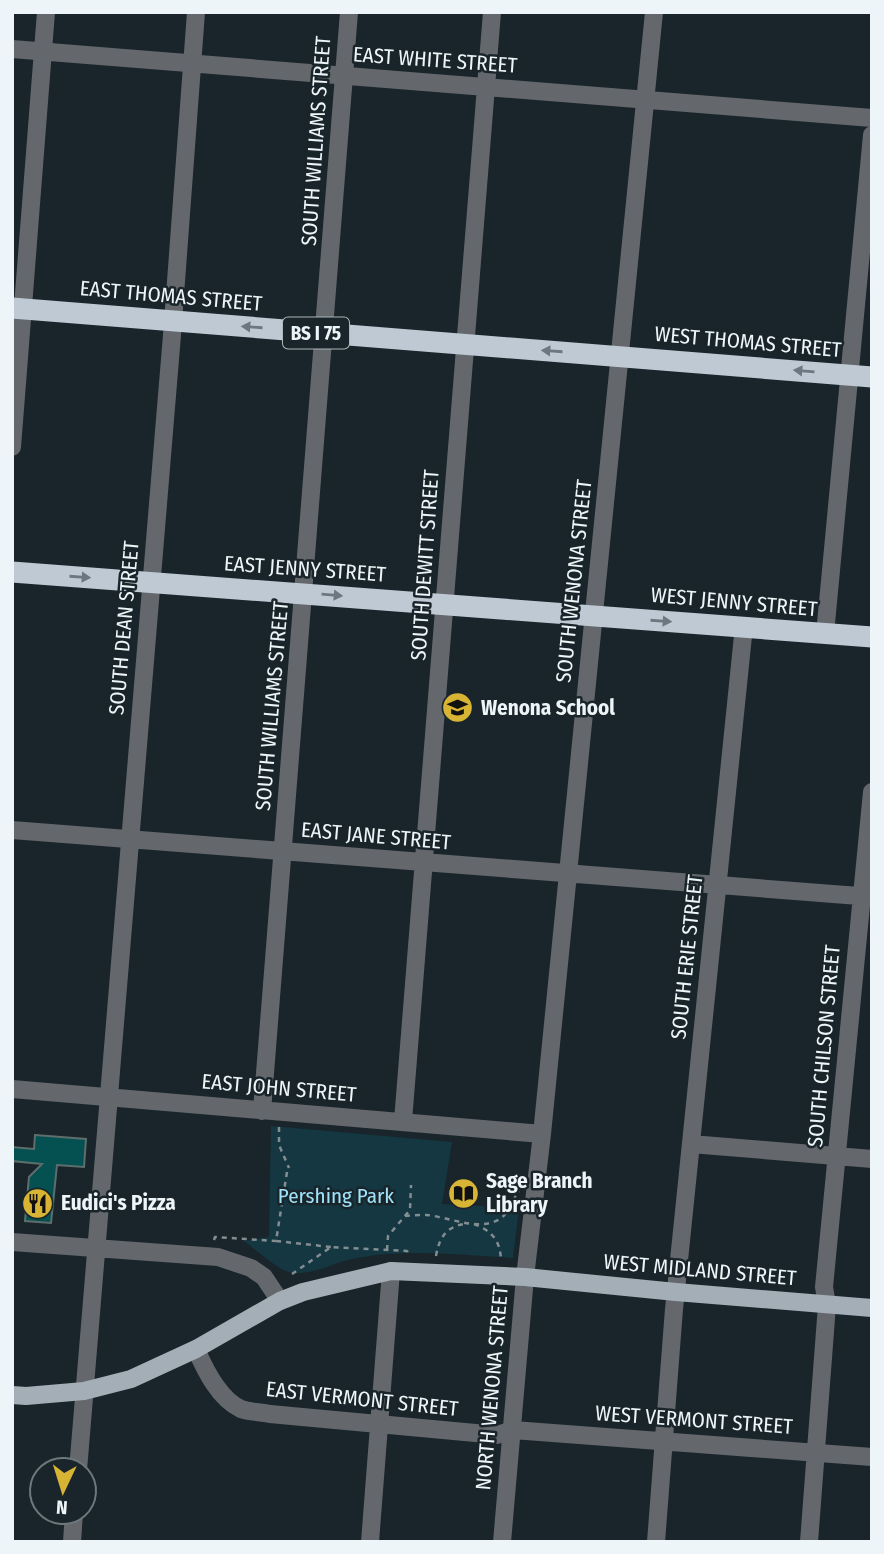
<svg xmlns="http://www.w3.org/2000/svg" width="884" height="1554" viewBox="0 0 884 1554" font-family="'Fira Sans Condensed',sans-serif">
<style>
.green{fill:#143741}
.building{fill:#055050;stroke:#5e6e6d;stroke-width:2}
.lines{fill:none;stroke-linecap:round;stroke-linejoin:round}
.path{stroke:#848e92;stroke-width:2.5;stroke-dasharray:5 5;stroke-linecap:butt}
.minor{stroke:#64686c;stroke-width:18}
.major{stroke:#a4aeb6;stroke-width:18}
.highway{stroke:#bec9d4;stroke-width:21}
.oneway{fill:#6c777f}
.labels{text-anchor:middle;stroke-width:5;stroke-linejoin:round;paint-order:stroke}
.shield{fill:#19252a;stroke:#adb7ba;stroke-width:2}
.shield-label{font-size:19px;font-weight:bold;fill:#edf5f8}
.street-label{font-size:21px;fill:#edf5f8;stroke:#19252a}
.poi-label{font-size:21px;font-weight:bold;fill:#edf5f8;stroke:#19252a;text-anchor:start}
.park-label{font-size:21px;fill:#9ee3fa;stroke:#19252a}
</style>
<rect width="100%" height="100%" fill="#19252a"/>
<path class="green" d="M271,1126L452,1142L442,1204L519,1208L513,1258C460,1255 405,1248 352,1259C333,1263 309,1277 289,1272C277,1269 255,1249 244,1241L269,1237Z"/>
<path class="building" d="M35,1135L86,1139L84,1167L57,1165L51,1223L25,1221L29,1177L42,1164L12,1161V1147L34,1149Z"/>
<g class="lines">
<path class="path" d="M279,1127V1145L289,1168
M287,1172L276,1241L331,1247
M405,1216C412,1215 420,1215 427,1215C449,1217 478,1232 500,1219C510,1212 512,1200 519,1191
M474,1224C492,1231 500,1240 501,1260
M214,1240L215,1237L276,1241
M387,1250L388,1236L410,1210L411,1185
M436,1256C439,1238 446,1227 464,1224
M292,1274L331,1247L407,1251L409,1255"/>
<path class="minor" d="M12,49L872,118
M12,447L46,12
M825,634L872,135
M12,830L872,897
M12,1089L542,1134
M262,1111L349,12
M403,1121L492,12
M691,1144L872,1159
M12,1242L218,1257L251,1268L264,1277L280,1301
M196,1349C205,1370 219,1399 241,1409C249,1412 261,1412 270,1414L497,1435L513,1430L872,1457
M78,1470L172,335L196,12
M72,1542L74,1512
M370,1542L391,1271
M502,1542L525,1277L542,1134L654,12
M656,1542L674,1309L744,626
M809,1542L827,1305L824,1287L872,792"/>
<path class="major" d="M12,1395L26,1396L84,1391L131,1379L196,1349L280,1301L303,1292L391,1271L525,1277L676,1292L872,1308"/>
<path class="highway" d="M12,308L872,377
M12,572L872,637"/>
</g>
<defs><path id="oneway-solid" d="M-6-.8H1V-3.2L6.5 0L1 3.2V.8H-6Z" transform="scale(1.75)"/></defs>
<g class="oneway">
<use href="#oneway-solid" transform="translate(252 327) rotate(-176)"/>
<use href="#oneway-solid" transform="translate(552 351) rotate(-176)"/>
<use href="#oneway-solid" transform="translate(804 371) rotate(-175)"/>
<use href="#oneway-solid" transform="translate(80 577) rotate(4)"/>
<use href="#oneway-solid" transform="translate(332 595) rotate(5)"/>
<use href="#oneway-solid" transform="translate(661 621) rotate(4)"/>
</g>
<defs>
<symbol id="school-disc" viewBox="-11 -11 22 22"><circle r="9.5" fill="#d8b434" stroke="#19252a"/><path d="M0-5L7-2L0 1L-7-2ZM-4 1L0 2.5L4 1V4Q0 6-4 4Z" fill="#111"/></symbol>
<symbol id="library-disc" viewBox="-11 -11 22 22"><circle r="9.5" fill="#d8b434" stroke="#19252a"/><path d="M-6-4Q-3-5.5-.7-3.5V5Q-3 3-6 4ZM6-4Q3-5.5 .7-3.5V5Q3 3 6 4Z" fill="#111"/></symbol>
<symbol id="restaurant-disc" viewBox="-11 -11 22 22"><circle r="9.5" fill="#d8b434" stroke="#19252a"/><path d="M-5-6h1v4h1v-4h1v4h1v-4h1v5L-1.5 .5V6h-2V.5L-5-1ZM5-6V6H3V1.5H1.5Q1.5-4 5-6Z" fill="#111"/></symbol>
</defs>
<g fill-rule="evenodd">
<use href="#school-disc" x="440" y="690" width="35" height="35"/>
<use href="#library-disc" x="446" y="1176" width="35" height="35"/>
<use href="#restaurant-disc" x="20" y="1186" width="35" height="35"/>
</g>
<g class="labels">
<rect class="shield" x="283" y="317.5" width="66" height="31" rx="5"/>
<g class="shield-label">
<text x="316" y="340">BS I 75</text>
</g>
<g class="street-label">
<text transform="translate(435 60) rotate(4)" y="7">EAST WHITE STREET</text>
<text transform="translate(316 141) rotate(-86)" y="7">SOUTH WILLIAMS STREET</text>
<text transform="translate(171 296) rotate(5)" y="7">EAST THOMAS STREET</text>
<text transform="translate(748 342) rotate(5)" y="7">WEST THOMAS STREET</text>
<text transform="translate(425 565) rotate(-86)" y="7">SOUTH DEWITT STREET</text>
<text transform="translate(305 569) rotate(4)" y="7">EAST JENNY STREET</text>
<text transform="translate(574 581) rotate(-84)" y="7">SOUTH WENONA STREET</text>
<text transform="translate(734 602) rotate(5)" y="7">WEST JENNY STREET</text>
<text transform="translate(124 628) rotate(-85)" y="7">SOUTH DEAN STREET</text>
<text transform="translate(272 706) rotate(-85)" y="7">SOUTH WILLIAMS STREET</text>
<text transform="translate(376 836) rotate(5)" y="7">EAST JANE STREET</text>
<text transform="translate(687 957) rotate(-84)" y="7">SOUTH ERIE STREET</text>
<text transform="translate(824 1046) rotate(-85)" y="7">SOUTH CHILSON STREET</text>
<text transform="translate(279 1088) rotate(5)" y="7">EAST JOHN STREET</text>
<text transform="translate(700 1270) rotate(5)" y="7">WEST MIDLAND STREET</text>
<text transform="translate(492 1388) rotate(-85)" y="7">NORTH WENONA STREET</text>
<text transform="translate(362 1399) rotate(6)" y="7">EAST VERMONT STREET</text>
<text transform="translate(694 1420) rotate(4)" y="7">WEST VERMONT STREET</text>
</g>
<g class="poi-label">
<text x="481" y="715">Wenona School</text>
<text x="486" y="1188">Sage Branch<tspan x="486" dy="24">Library</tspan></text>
<text x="61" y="1210">Eudici's Pizza</text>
</g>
<g class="park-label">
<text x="336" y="1203">Pershing Park</text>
</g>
</g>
<rect width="884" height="1554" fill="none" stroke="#edf5f8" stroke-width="28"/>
<g transform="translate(63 1491) rotate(184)"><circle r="33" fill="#19252a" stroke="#6e787c" stroke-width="2"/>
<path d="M0-5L12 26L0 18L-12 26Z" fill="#d8b434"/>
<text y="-10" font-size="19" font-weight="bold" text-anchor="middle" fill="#edf5f8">N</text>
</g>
</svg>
